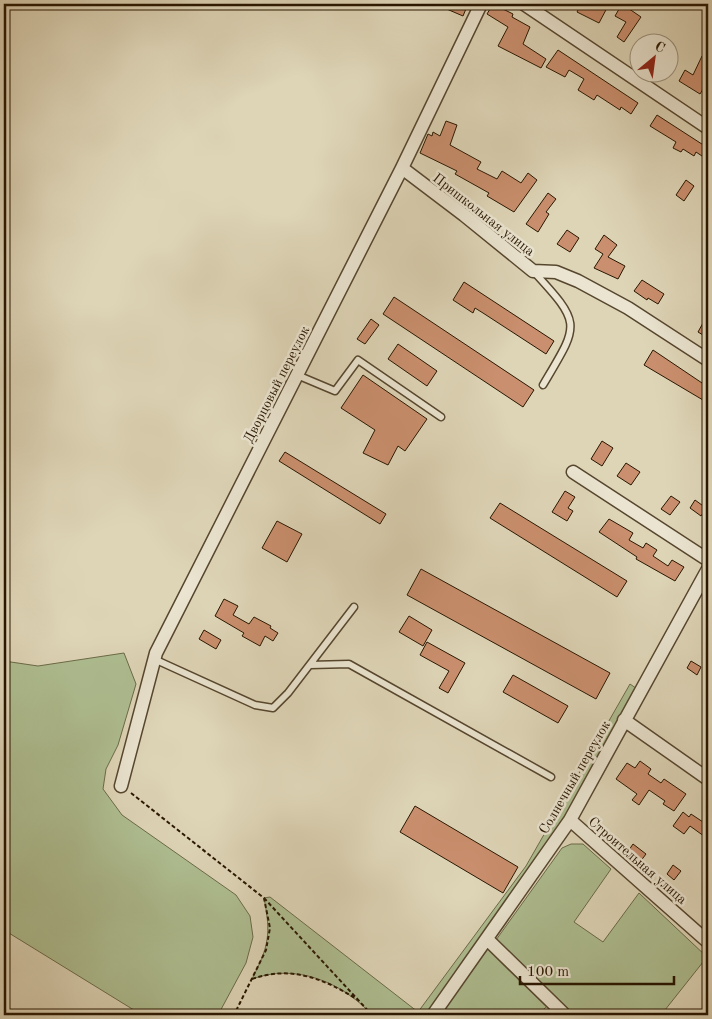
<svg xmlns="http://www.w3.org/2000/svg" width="712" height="1019" viewBox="0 0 712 1019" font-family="'Old Standard TT',serif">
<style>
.green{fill:#aebe91;stroke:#6b6a48}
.building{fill:#ca8f6e;stroke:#281600}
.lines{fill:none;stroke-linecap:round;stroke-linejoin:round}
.service-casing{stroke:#56462e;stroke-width:9}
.minor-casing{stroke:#56462e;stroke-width:15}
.path{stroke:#281600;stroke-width:2;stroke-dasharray:4 2.5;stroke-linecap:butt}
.service{stroke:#eae4d0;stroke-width:6}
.minor{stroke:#eae4d0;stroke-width:12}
.labels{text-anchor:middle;stroke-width:5;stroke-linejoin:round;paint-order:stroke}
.street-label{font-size:14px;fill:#281600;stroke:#eae4d0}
</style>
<rect width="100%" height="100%" fill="#ded5b7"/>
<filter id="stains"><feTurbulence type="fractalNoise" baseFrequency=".004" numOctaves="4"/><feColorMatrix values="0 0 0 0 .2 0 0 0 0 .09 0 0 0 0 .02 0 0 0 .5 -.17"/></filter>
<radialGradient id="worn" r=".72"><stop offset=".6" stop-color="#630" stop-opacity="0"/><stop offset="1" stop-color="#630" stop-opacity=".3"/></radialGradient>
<path class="green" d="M124,653L136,684L118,745L106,769L103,789L122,815L236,895L250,916L253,937L246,963L218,1015H142L4,930V661L38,666Z
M630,684L640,691L570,820L487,939L552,1002L537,1015H372C342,982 296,963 252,979C269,946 271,934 264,898L270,897L418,1012L526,866Z
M571,844H583L611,869L574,922L603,942L639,893L707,957L661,1015H573L496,940L562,848Z"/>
<path class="building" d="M435,4H468L463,16Z
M493,4L513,14L512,17L530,27L523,44L546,59L541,68L498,46L508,27L487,14Z
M581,4L595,8L597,4L608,6L599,23L577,12Z
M622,4L641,17L624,42L617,37L626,22L615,16Z
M558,50L638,103L631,114L621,107L620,110L597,95L594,100L578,90L584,79L569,70L565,77L546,67Z
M702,56L708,59V81L700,94L679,81L685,70L693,75Z
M657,115L708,148V160L696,152L694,156L683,149L681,152L673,148L676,142L650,126Z
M446,121L457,125L450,145L481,162L477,169L497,179L502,171L521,183L528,173L537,180L514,212L487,196L489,193L455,174L457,171L420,153L428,134L432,136L433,132L440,136Z
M686,180L694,186L684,201L676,195Z
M548,193L556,199L546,212L549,214L538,232L526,224Z
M567,230L579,238L570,252L557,244Z
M604,235L617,245L608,257L625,266L618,279L594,268L603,254L595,249Z
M642,280L664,294L658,304L648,298L647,300L634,291Z
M464,282L554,341L546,354L483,313L475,308L473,313L453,300Z
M394,297L534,390L523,407L383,314Z
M708,314V338L698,332Z
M371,319L379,325L365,344L357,339Z
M398,344L437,371L427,386L388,359Z
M653,350L708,387V403L644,365Z
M363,375L427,419L405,451L398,446L388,465L363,453L375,430L341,408Z
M602,441L613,448L602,466L591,459Z
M285,452L386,514L380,524L279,461Z
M626,463L640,472L631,485L617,476Z
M565,491L575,497L568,508L573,511L567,521L552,512Z
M671,496L680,502L670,515L661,509Z
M695,500L706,508L701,516L690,508Z
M500,503L627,581L617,597L490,518Z
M609,519L633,533L629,540L643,548L646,543L657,550L653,556L668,566L672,560L684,567L675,581L636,559L637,557L599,532Z
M277,521L302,534L287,562L262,548Z
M421,569L610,673L596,699L407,595Z
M224,599L238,606L233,615L249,624L254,617L271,626L270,628L278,633L273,641L265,636L260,646L242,636L244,633L215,616Z
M409,616L432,630L423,646L399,632Z
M204,630L221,640L216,649L199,639Z
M427,642L465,663L448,693L439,688L449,671L420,655Z
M691,661L701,667L697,675L687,668Z
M513,675L568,706L558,723L503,692Z
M640,761L651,769L648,774L661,783L664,779L686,794L674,811L663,804L665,801L649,790L639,805L632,800L637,794L616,779L627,763L635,768Z
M415,806L518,867L503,893L400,832Z
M683,812L689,817L691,814L703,822L708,814V839L690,826L684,834L673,826Z
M633,844L646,854L640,862L627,853Z
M673,865L681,871L674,880L667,874Z"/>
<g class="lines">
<defs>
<path id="service" d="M534,272C583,325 579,324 543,385
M297,375L335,391L358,360L441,417
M154,659L255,705L273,708L288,693L354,607
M310,665L349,664L551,777"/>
<path id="minor" d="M524,4L708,128
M402,168L464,215L533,271L556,272L578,281L628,308L708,360
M573,472L708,560
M624,720L708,779
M121,786L156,653L402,168L481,4
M570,820L708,942
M487,939L565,1015
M433,1015L570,820L708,569"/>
</defs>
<use href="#service" class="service-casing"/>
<use href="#minor" class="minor-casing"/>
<path class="path" d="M131,793L264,898L270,928L266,950L234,1015
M264,898L372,1015
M252,979C291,965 325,979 358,1000"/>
<use href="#service" class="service"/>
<use href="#minor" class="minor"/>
</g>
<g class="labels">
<g class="street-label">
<text transform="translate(484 214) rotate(38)" y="5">Пришкольная улица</text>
<text transform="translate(276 384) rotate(-63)" y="5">Дворцовый переулок</text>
<text transform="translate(574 777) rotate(-60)" y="5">Солнечный переулок</text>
<text transform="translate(638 860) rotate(41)" y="5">Строительная улица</text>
</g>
</g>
<rect width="712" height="1019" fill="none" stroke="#ded5b7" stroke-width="20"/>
<rect x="5" y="5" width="702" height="1009" fill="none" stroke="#281600" stroke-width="2.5"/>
<rect x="10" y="10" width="692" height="999" fill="none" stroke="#281600"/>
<g transform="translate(654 58) rotate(29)"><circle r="24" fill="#eae4d0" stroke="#9c927d"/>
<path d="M0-4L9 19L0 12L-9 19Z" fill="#8f2418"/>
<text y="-8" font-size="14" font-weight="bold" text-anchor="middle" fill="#281600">С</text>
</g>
<path d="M520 976v8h154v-8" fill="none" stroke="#281600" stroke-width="2.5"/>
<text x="527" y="976" font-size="15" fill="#281600" stroke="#eae4d0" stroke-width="4" paint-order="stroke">100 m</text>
<rect width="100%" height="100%" filter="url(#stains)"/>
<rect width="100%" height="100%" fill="url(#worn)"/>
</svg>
